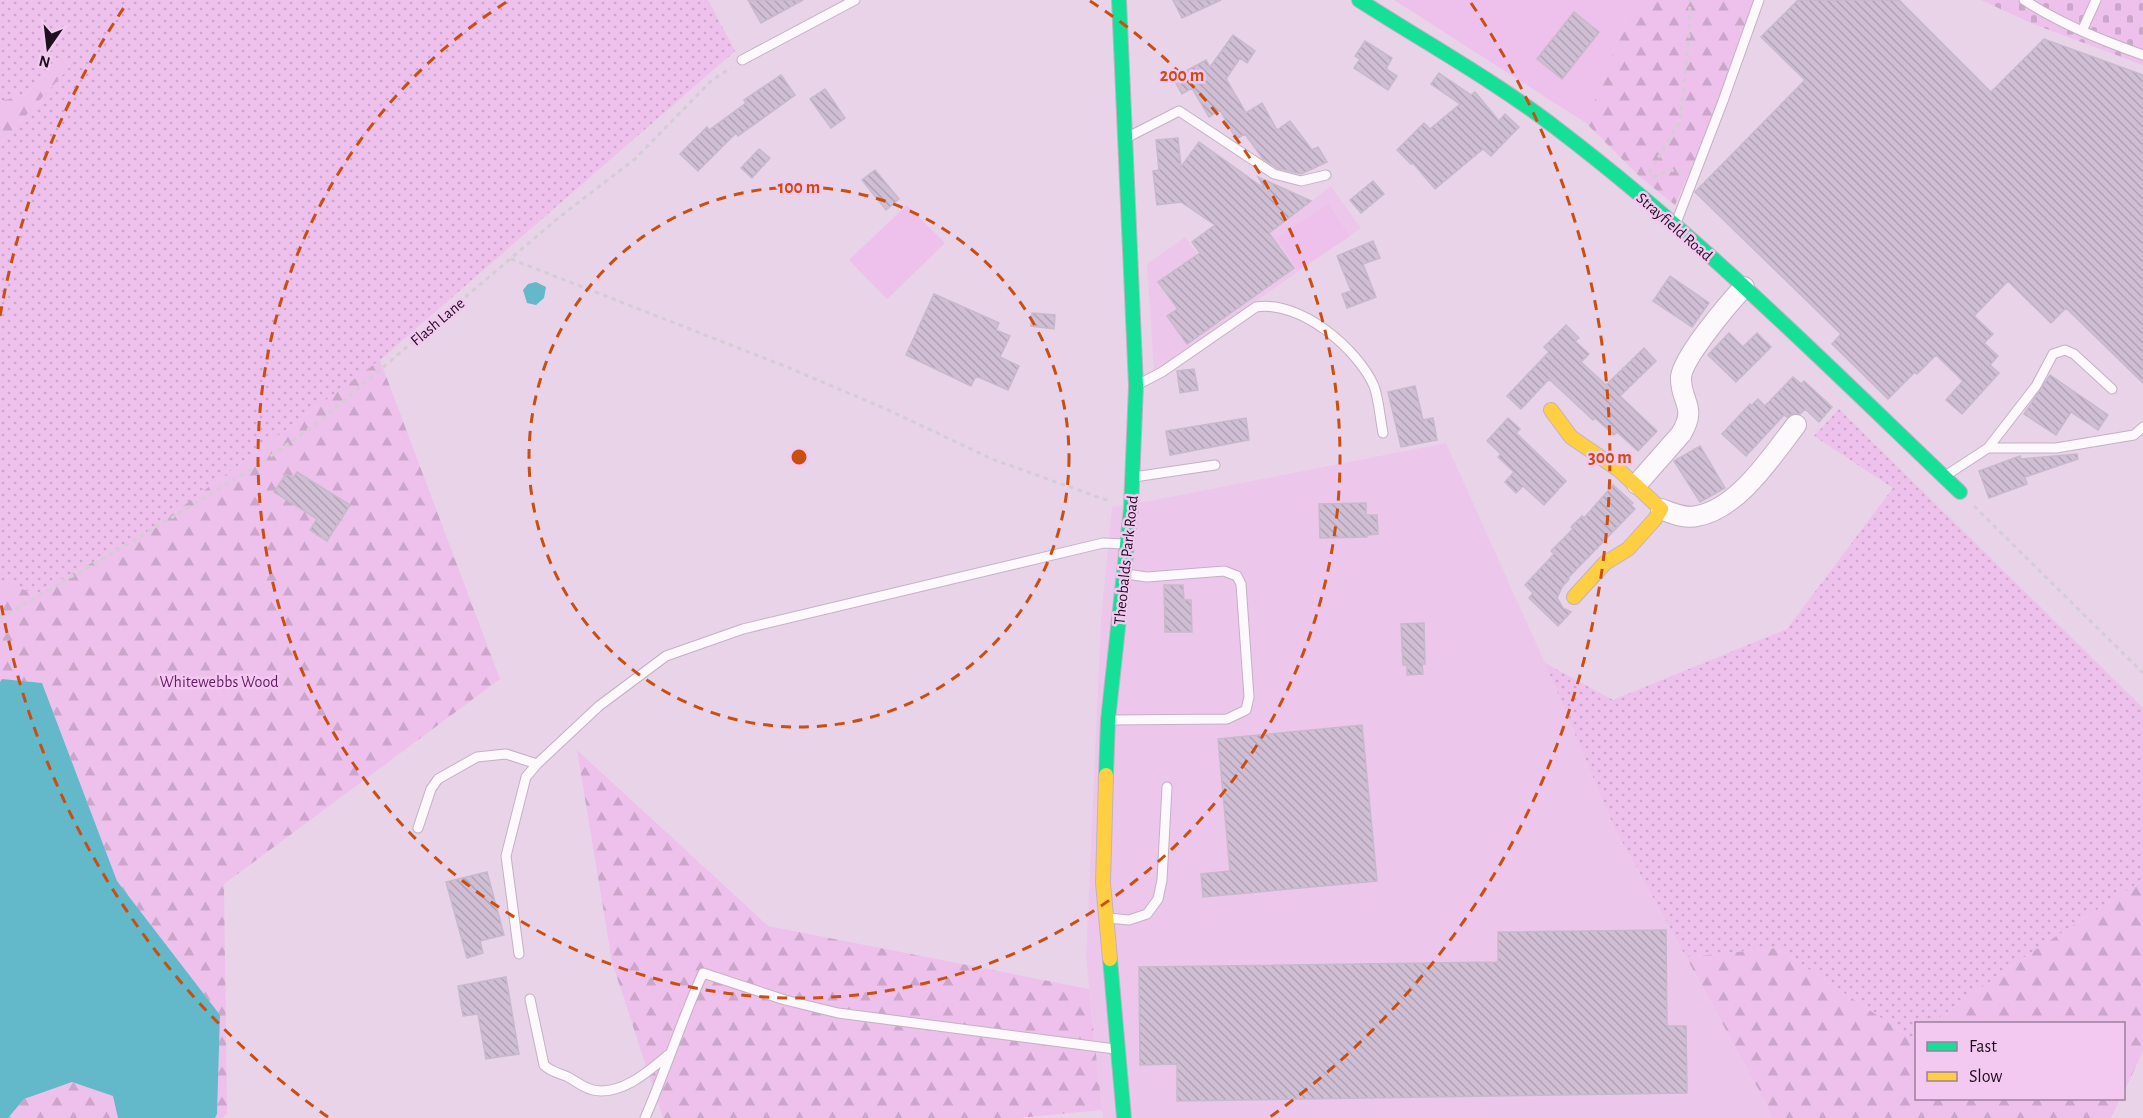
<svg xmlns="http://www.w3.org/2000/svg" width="2143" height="1118" viewBox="0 0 2143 1118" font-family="'Alegreya Sans',sans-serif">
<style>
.built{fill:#ecc7eb}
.grass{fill:url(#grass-dots)}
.forest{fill:url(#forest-firs);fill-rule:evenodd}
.cemetery{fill:url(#cemetery-stones)}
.park{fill:#edc1ec}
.water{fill:#63b8c9}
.building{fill:url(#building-back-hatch);stroke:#c7b9cc;stroke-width:1.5}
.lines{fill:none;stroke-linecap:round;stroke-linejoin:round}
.lane-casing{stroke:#c3b1c3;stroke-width:11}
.street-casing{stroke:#c3b1c3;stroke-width:22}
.fast-casing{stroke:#c3b1c3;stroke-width:16}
.slow-casing{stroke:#c3b1c3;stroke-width:16}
.path{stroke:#d4cdd4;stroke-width:3;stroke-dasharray:4.5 4.5;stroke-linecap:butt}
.lane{stroke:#fcf8fc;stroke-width:9}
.street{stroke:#fcf8fc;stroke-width:20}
.fast{stroke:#16e098;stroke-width:14}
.slow{stroke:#ffcf43;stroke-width:14}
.ring{fill:none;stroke:#ca4e0f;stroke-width:3;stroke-dasharray:10 8}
.labels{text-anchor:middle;stroke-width:5;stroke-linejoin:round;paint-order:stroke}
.street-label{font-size:16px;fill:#1f101e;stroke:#f3c9f1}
.park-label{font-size:16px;fill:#661d67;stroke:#f3c9f1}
.centre{fill:#ca4e0f;stroke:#f3c9f1;stroke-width:3}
.ring-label{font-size:18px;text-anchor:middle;font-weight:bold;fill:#ca4e0f;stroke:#f3c9f1;stroke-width:5;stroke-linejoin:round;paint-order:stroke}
</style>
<defs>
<pattern id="grass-dots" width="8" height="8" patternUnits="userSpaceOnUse" patternTransform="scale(1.5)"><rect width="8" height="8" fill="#edc1ec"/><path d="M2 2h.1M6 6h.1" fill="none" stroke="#cba5ca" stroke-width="1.8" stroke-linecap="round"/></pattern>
<pattern id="forest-firs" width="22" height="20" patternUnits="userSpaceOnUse" patternTransform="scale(1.5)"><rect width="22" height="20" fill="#edc1ec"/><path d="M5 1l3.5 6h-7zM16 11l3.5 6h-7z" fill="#cba5ca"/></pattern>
<pattern id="cemetery-stones" width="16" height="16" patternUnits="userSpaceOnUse" patternTransform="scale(1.5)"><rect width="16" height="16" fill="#edc1ec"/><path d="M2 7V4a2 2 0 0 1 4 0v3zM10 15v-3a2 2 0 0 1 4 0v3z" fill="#cba5ca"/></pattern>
<pattern id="building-back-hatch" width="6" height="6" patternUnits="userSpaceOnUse" patternTransform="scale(1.5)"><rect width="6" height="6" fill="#cfbed4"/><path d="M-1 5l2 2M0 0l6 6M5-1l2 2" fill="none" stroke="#b1a2b6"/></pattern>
</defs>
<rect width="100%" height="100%" fill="#e9d3e9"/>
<path class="built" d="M1331,186L1361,228L1154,372L1147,264L1185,237L1214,276Z
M1446,443L1545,663L1615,829L1766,1103L1772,1118H1103L1086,957L1101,620L1112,507L1150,501Z"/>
<path class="grass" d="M0,0H708L735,51L380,360L152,529L36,594L0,581V144L75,61L57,58L26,95L0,101Z
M1839,409L2143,708V880L2032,952L1932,1023L1916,1024V1034L1911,1038L1777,948L1686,957L1615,829L1545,663L1613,700L1787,629L1893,488L1814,436Z"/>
<path class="forest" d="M1633,0H1754L1723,96L1675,205L1640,177L1586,123Z
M57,58L76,60L0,144V101L26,95Z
M380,360L500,679L224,884L227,1113L223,1118H215L217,1114L220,1015L117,881L42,683L2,679L0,682V581L36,594L152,529ZM298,472L350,504L327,541L311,530L317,519L275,493L286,474L293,478Z
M577,750L768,926L1089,989L1102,1110L1018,1118H663L612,962Z
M2143,880V1051L2124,1092V1024L1932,1023L2032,952Z
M1777,948L1911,1038L1916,1034V1098L2120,1099L2111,1118H1772L1766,1103L1686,957Z
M72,1082L114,1096L118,1118H8L24,1099Z"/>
<path class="cemetery" d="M1981,0H2143V65L2031,23Z"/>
<path class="park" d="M1394,0H1633L1586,123Z
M1328,204L1350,236L1298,270L1277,238Z
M907,205L945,243L887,299L849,260Z"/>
<path class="water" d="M536,282L546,287L544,298L536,305L527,303L523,290L528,284Z
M2,679L42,683L117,881L220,1015L217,1114L215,1118H118L113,1096L72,1082L24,1099L8,1118H0V682Z"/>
<path class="building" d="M748,0H803L761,23Z
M1173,0H1221L1182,18Z
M1798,0H1899L1991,92L2044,39L2143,75V383L2066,308L2051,323L2008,281L1974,316L1993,334L1984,343L1998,356L1990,365L1999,373L1962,414L1946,400L1963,381L1936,355L1917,374L1915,372L1888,399L1832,344L1841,334L1695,192L1805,80L1761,37Z
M1574,12L1599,32L1562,79L1537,59Z
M1233,35L1255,51L1247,63L1240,58L1226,79L1246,113L1262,103L1277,130L1290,121L1312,150L1318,147L1327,162L1301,174L1277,168L1263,159L1245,134L1236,139L1220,110L1209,117L1192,88L1182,94L1173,78L1206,60L1210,67Z
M1365,41L1392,58L1386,69L1397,76L1388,90L1354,68L1360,59L1355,56Z
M1439,73L1471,95L1475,92L1499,121L1505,114L1519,127L1491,156L1483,149L1435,189L1413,163L1411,164L1397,150L1424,123L1430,129L1460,104L1431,84Z
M781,75L795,95L738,136L736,133L698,171L680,154L707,127L709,130L746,103L744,100Z
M825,89L845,118L831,128L810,99Z
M1178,138L1181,167L1199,142L1265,189L1258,177L1311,201L1269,233L1294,268L1187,344L1167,316L1178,309L1158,282L1200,253L1192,242L1215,225L1181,202L1157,205L1153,171L1159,170L1156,140Z
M759,149L770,158L752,178L741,168Z
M875,170L899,199L886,210L862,180Z
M1373,181L1384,194L1361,213L1350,200Z
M1373,241L1380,258L1363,264L1376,297L1347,308L1342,294L1351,291L1337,256Z
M1670,276L1709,303L1692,327L1653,301Z
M934,294L999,323L996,330L1010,336L1000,357L1019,366L1008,390L976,376L971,386L906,355Z
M1032,313L1055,315L1054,329L1031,326Z
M1566,325L1579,338L1575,341L1589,354L1581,362L1606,385L1644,348L1656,361L1620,396L1657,431L1638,451L1617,432L1614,435L1595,418L1593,420L1549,379L1521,409L1507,396L1549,352L1544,347Z
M1729,333L1743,347L1757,333L1771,347L1736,382L1708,355Z
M1194,369L1198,390L1180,393L1177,371Z
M2050,375L2108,415L2098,430L2071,412L2056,435L2024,414Z
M1793,377L1801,384L1804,381L1832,407L1819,422L1805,409L1800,414H1792L1787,417L1784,415L1746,456L1722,434L1750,404L1751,406L1758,399L1765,406Z
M1415,386L1423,420L1433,418L1437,440L1401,447L1388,392Z
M1246,418L1249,440L1170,455L1166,431Z
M1508,418L1520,429L1516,433L1566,481L1544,505L1523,486L1516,493L1505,482L1514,472L1498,457L1501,454L1487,441Z
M1700,446L1725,488L1700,502L1674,461Z
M2077,454L2078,459L2025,477L2027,484L1989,498L1979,471L2020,456L2021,459Z
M297,472L350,505L327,541L310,530L317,519L274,492L286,474L293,478Z
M1613,485L1633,503L1631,505L1635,509L1568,578L1569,579L1562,587L1557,598L1563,608L1571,612L1558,626L1529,598L1533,593L1525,585L1554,554L1551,551L1573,529L1571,527L1582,516L1584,518Z
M1366,503V515H1377L1378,534L1367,535V537L1320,538L1319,504Z
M1164,585H1183L1184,600H1191L1192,632H1165Z
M1424,623L1425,664H1422L1423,674L1407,675V665H1403L1401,624Z
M1362,725L1377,881L1203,897L1201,874L1230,871L1218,739Z
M487,872L504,935L480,941L483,953L467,958L446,882Z
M1666,930L1667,1026H1686L1687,1093L1177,1101V1064L1140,1065L1139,967L1498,962V932Z
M506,977L519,1054L486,1059L478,1014L463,1016L458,986Z"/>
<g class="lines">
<defs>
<path id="lane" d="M2024,0C2061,24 2101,40 2143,55
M2082,31L2096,0
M742,60L855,0
M1128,137L1179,111L1274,174L1301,181L1326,175
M1676,223L1723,101L1759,0
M1141,383L1162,372L1256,307C1300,300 1357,348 1374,386C1379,400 1380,418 1383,433
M1988,448H2056L2134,435L2143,427
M1945,476L1988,448L2036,386L2053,354L2065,350L2074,354L2112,389
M1134,477L1215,465
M1110,720L1227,719L1246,710L1249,697L1241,584L1237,576L1224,571L1147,577L1126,574
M418,828L431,789L438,779L477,757L506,754L537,764
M1108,918L1129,920L1147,914L1158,899L1162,880L1167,787
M519,954L506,856L526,777L537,764L599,706L666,656L743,629L1103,543L1125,544
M530,999L544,1065C551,1072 559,1073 568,1077C577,1082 584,1088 593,1090C621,1096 649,1071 668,1055
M645,1118C666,1070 681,1021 703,973L785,1000L838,1013L1115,1049"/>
<path id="street" d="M1637,484L1681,434C1698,406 1680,402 1681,377C1683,357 1729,303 1744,287
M1661,509C1672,513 1685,519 1697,516C1738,509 1772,456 1796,425"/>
<path id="fast" d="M1359,0C1426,43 1497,82 1560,131C1703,240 1830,368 1960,492
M1106,775L1108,720L1131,508L1136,386L1119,0
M1110,959L1124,1118"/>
<path id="slow" d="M1551,410L1571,437L1619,470L1661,509L1655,519L1628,549L1605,563L1574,597
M1106,775L1103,883L1110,959"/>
</defs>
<use href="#lane" class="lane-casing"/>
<use href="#street" class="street-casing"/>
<use href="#fast" class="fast-casing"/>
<use href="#slow" class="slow-casing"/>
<path class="path" d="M1649,173L1680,122L1689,36L1690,0
M1653,177L1670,170L1681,172
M511,259L787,367L884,408L992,459L1109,501
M1974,506L2143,673
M0,618L133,541L258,465L320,421L557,219L636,158L712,80L731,68"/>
<use href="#lane" class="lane"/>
<use href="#street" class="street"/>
<use href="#fast" class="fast"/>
<use href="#slow" class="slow"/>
</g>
<g class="ring">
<circle cx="799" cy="457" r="270"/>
<path d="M1090 1A541 541 0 1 1 508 1"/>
<path d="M328 1117A811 811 0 0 1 0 598M0 316A811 811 0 0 1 127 3M1471 3A811 811 0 0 1 1270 1117"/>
</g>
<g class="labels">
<g class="street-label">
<text transform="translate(1675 226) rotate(41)" y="6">Strayfield Road</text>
<text transform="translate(437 321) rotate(-40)" y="6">Flash Lane</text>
<text transform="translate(1125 560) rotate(-84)" y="6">Theobalds Park Road</text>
</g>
<g class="park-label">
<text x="219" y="687">Whitewebbs Wood</text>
</g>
</g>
<circle cx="799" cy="457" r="9" class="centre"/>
<g class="ring-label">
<text x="1182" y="81">200 m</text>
<text x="799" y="193">100 m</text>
<text x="1610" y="463">300 m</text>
</g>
<rect x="1915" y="1022" width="210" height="78" fill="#f3c9f1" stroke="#9e7f9d" stroke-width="1.5"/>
<rect x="1927" y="1042" width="30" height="9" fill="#16e098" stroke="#9e7f9d" stroke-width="1.5"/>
<text x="1969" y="1052" font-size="18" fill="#1f101e">Fast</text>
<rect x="1927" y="1072" width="30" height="9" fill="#ffcf43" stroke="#9e7f9d" stroke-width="1.5"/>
<text x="1969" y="1082" font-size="18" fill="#1f101e">Slow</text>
<g transform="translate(48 48) rotate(194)" stroke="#f3c9f1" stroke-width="4.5" paint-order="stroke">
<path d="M0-4.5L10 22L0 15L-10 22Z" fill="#1f101e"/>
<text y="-9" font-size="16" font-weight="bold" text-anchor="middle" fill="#1f101e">N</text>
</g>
</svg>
